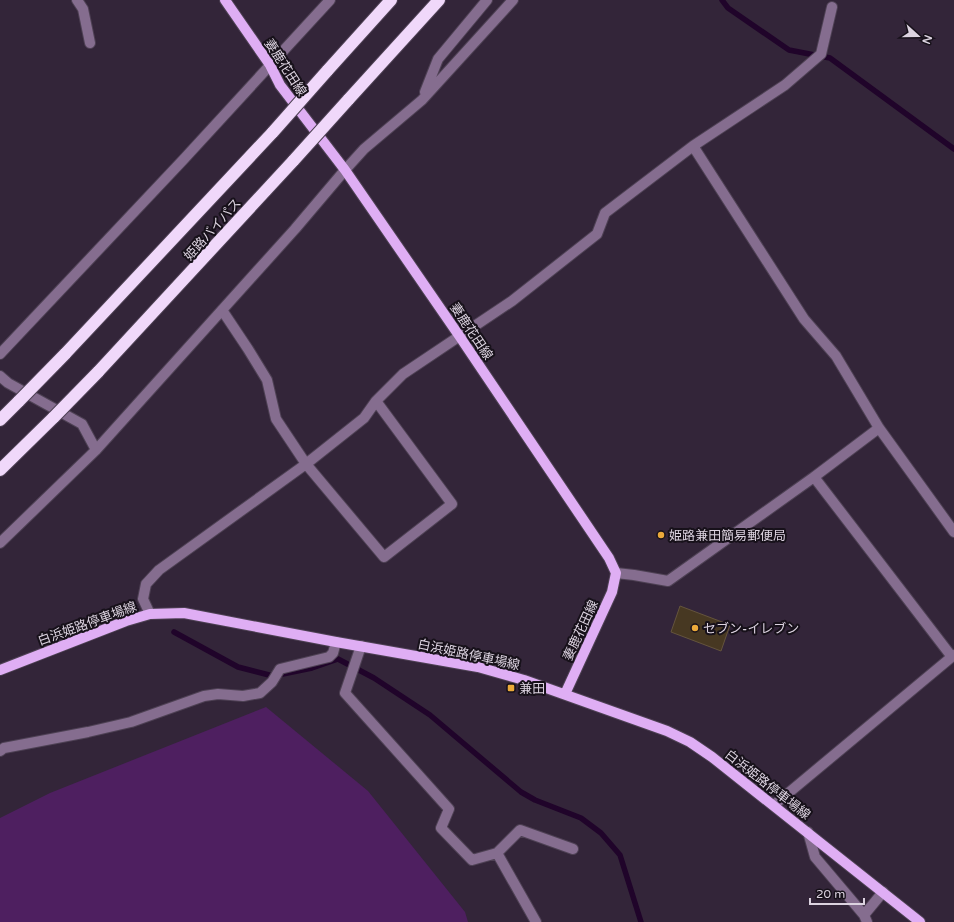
<svg xmlns="http://www.w3.org/2000/svg" width="954" height="922" viewBox="0 0 954 922" font-family="'Varela Round','Noto Sans JP',sans-serif">
<style>
.green{fill:#4e1f60}
.lines{fill:none;stroke-linecap:round;stroke-linejoin:round}
.stream{stroke:#20042a;stroke-width:5.5}
.building{fill:#473822;stroke:#64543d}
.minor-casing{stroke:#4e4154;stroke-width:12}
.major-casing{stroke:#4e4154;stroke-width:12}
.highway-casing{stroke:#4e4154;stroke-width:14}
.minor{stroke:#856d8f;stroke-width:10}
.major{stroke:#dfaef4;stroke-width:10}
.highway{stroke:#f0d8fa;stroke-width:12}
.highway-bridge-casing{stroke:#4e4154;stroke-width:14;stroke-linecap:butt}
.highway-bridge{stroke:#f0d8fa;stroke-width:12}
.poi-dot{fill:#eba93a;stroke:#17111a;stroke-width:1.5}
.labels{text-anchor:middle;stroke-width:4;stroke-linejoin:round;paint-order:stroke}
.street-label{font-size:13px;fill:#dcd3e0;stroke:#17111a}
.poi-label{font-size:13px;fill:#dcd3e0;stroke:#17111a;text-anchor:start}
</style>
<rect width="100%" height="100%" fill="#332539"/>
<path class="green" d="M266,707L368,791L465,912L468,922H0V818L50,793Z"/>
<g class="lines">
<path class="stream" d="M722,0L728,8L789,50L830,58L954,149
M174,632L238,667L273,676L312,668L338,659L374,678L430,715L521,792L535,800L581,818L601,833L620,855L641,922"/>
</g>
<path class="building" d="M680,606L730,625L721,651L671,632Z"/>
<g class="lines">
<defs>
<path id="minor" d="M77,0L83,9L90,43
M425,92L438,59L487,0
M693,146L804,319L836,356L879,428L954,532
M222,310L248,349L267,380L276,419L306,464L384,557L452,504L376,401
M0,354L183,160L330,0
M0,376L8,383L82,424L96,450
M814,477L952,657
M0,543L96,450L295,229L345,170L364,149L422,100L513,0
M616,573L634,575L668,581L814,477L879,428
M150,614L143,599L146,584L159,570L306,464L364,418L376,401L403,374L512,301L597,234L605,213L693,146L785,85L821,54L832,7
M361,646L345,693L449,809L441,828L472,860L497,853L536,922
M0,751L4,748L88,732L131,722L204,696L218,694L243,696L260,693L272,682L280,669L329,657L333,653L336,642
M774,805L954,655
M808,832L815,857L864,915L867,922
M497,853L520,830L573,849
M864,915L883,892"/>
<path id="major" d="M225,0L270,65L280,85L345,170L460,337L609,558L616,573L612,592L565,694
M0,670L126,621L150,614L184,613L336,642L478,667L524,680L667,731L690,742L712,757L920,922"/>
<path id="highway" d="M327,71L391,0
M348,100L439,0
M65,354L273,132
M98,372L294,160
M0,420L19,401
M0,470L54,417"/>
</defs>
<use href="#minor" class="minor-casing"/>
<use href="#major" class="major-casing"/>
<use href="#highway" class="highway-casing"/>
<use href="#minor" class="minor"/>
<use href="#major" class="major"/>
<use href="#highway" class="highway"/>
<defs>
<path id="highway-bridge" d="M273,132L327,71
M294,160L348,100
M19,401L65,354
M54,417L98,372"/>
</defs>
<use href="#highway-bridge" class="highway-bridge-casing"/>
<use href="#highway-bridge" class="highway-bridge"/>
</g>
<g class="poi-dot">
<circle cx="661" cy="535" r="4"/>
<circle cx="695" cy="628" r="4"/>
<rect x="507" y="684" width="8" height="8" rx="2"/>
</g>
<g class="labels">
<g class="street-label">
<text transform="translate(286 67) rotate(57)" y="5">妻鹿花田線</text>
<text transform="translate(212 229) rotate(-48)" y="5">姫路バイパス</text>
<text transform="translate(472 331) rotate(56)" y="5">妻鹿花田線</text>
<text transform="translate(87 623) rotate(-20)" y="5">白浜姫路停車場線</text>
<text transform="translate(580 630) rotate(-65)" y="5">妻鹿花田線</text>
<text transform="translate(469 654) rotate(12)" y="5">白浜姫路停車場線</text>
<text transform="translate(768 784) rotate(38)" y="5">白浜姫路停車場線</text>
</g>
<g class="poi-label">
<text x="669" y="540">姫路兼田簡易郵便局</text>
<text x="703" y="633">セブン-イレブン</text>
<text x="519" y="693">兼田</text>
</g>
</g>
<g transform="translate(918 36) rotate(111)" stroke="#17111a" stroke-width="3" paint-order="stroke">
<path d="M0-3L7 15L0 10L-7 15Z" fill="#dcd3e0"/>
<text y="-6" font-size="11" font-weight="bold" text-anchor="middle" fill="#dcd3e0">N</text>
</g>
<path d="M810 898v6h54v-6" fill="none" stroke="#dcd3e0" stroke-width="2"/>
<text x="816" y="898" font-size="12" fill="#dcd3e0" stroke="#17111a" stroke-width="3" paint-order="stroke">20 m</text>
</svg>
